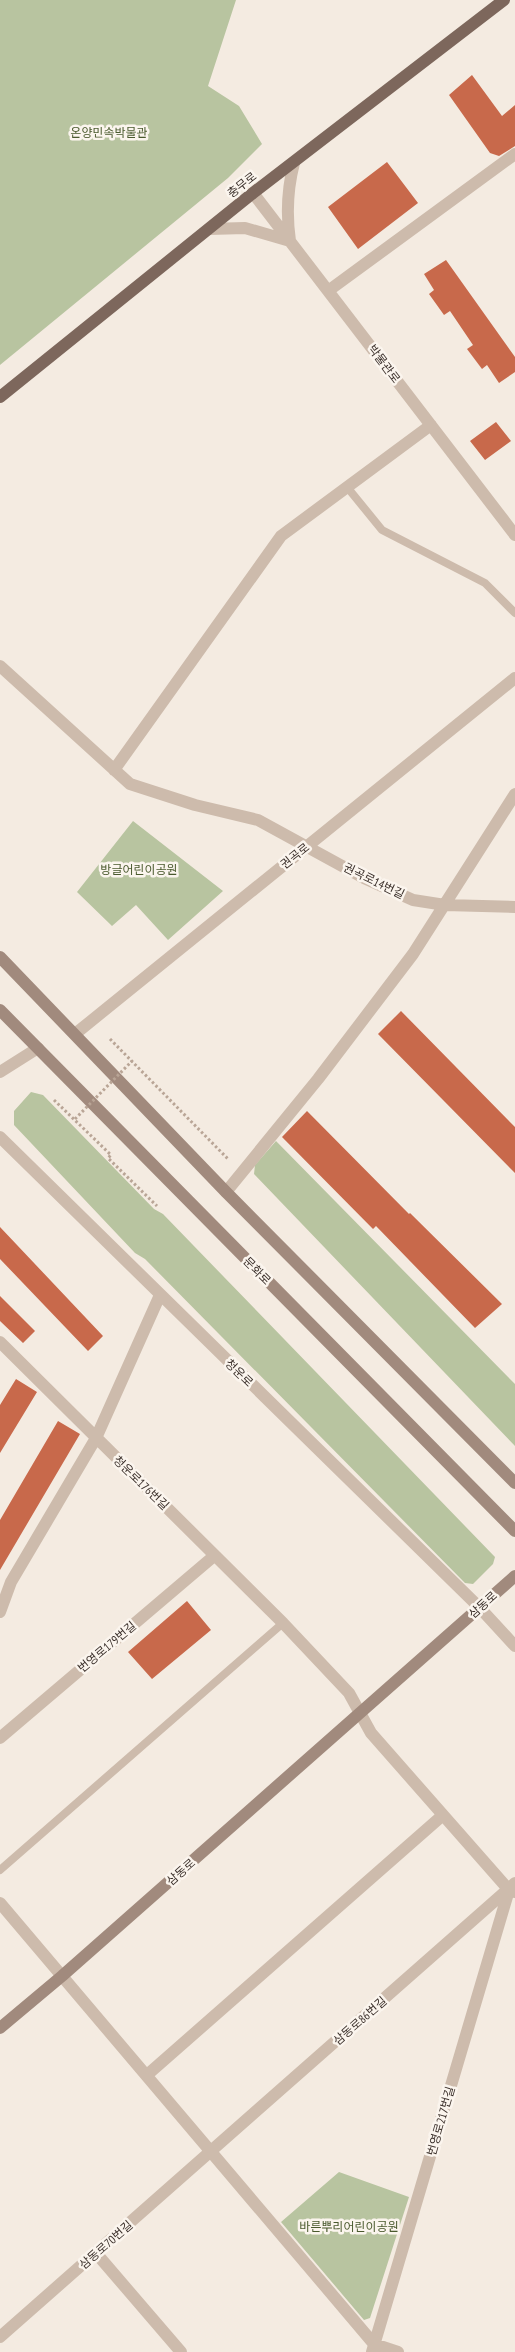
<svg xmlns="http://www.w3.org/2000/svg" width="515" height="2352" viewBox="0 0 515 2352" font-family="'PT Sans Narrow','Noto Sans KR',sans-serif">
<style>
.green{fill:#b8c4a0}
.building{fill:#c8694b}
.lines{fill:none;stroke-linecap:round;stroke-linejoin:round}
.path{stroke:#b9a596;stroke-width:3;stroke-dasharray:2.5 2.5;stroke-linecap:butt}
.lane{stroke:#cdbbac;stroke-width:8}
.street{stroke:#cdbbac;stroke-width:12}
.secondary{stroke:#a18a7d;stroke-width:12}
.primary{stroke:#7d675c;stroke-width:12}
.path-bridge{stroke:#b9a596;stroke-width:3;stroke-dasharray:2.5 2.5;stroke-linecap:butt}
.labels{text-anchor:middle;stroke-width:5;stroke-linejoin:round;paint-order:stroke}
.park-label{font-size:12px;fill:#4a5a2e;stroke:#fbf5ee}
.street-label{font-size:12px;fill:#3b302b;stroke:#fbf5ee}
</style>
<rect width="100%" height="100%" fill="#f4ebe1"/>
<path class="green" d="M0,0H236L208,86L239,106L262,144L228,178L0,365Z
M133,821L223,891L168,940L136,905L112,926L77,892Z
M31,1092L43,1095L154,1209L163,1214L495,1557L493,1564L473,1584L465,1583L145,1259L135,1253L14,1125V1111Z
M276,1141L515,1384V1446L254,1174L255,1165Z
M339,2172L409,2197L370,2318L364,2320L281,2222Z"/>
<path class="building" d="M472,75L502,116L515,105V146L499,156L490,153L449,95Z
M387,162L418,203L358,249L328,207Z
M446,260L515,357V372L499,383L487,365L482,369L467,349L473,345L450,311L444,315L429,294L434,290L424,274Z
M496,422L511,441L485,460L470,441Z
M401,1011L515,1127V1173L378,1034Z
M307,1111L409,1214L410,1213L502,1304L475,1328L376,1226L373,1229L282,1137Z
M0,1227L103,1336L88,1351L0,1259Z
M0,1296L35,1331L23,1343L0,1321Z
M16,1379L37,1392L0,1453V1405Z
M58,1421L80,1434L0,1570V1520Z
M187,1601L211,1630L152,1679L128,1652Z"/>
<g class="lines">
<path class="path" d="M110,1039L229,1160
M54,1100L111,1155L108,1158L157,1206"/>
<path class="lane" d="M347,487L382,530L485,583L515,613
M0,1870L283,1623"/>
<path class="street" d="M253,193L515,535
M209,229L245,228L290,241C286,213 287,190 294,163
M328,291L515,154
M0,666L130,784L195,805L258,820L364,878L413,900L445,905L515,907
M114,770L281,536L431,425
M75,1034L515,678
M0,1072L38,1048
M0,1137L480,1608L515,1646
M226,1192L318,1079L413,954L515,794
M0,1342L283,1623L349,1693L371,1733L509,1890L515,1892
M0,1612L11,1582L96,1438L160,1295
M0,1738L214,1556
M0,1903L374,2344L398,2352
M147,2075L443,1815
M96,2253L181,2352
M0,2337L515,1883
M372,2352L509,1890"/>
<path class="secondary" d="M0,957L226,1192L515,1483
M0,1010L515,1531
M0,2028L62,1976L515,1576"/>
<path class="primary" d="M0,397L253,193L504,0"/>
<path class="path-bridge" d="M75,1119L132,1061"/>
</g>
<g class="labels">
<g class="park-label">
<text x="109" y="137">온양민속박물관</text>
<text x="139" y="874">방글어린이공원</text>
<text x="349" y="2231">바른뿌리어린이공원</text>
</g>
<g class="street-label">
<text transform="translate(242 185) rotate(-38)" y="4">충무로</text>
<text transform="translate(384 364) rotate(53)" y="4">박물관로</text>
<text transform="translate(295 856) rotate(-39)" y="4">권곡로</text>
<text transform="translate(374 881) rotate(26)" y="4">권곡로14번길</text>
<text transform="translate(257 1271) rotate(45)" y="4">문화로</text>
<text transform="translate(239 1373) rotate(44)" y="4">청운로</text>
<text transform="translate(141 1483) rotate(44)" y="4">청운로176번길</text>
<text transform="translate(483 1605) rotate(-42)" y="4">삼동로</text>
<text transform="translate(107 1647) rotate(-40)" y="4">번영로179번길</text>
<text transform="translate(181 1872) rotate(-41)" y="4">삼동로</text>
<text transform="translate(360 2021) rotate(-41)" y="4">삼동로86번길</text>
<text transform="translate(441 2121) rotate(-74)" y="4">번영로217번길</text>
<text transform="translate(106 2245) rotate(-41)" y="4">삼동로70번길</text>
</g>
</g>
</svg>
